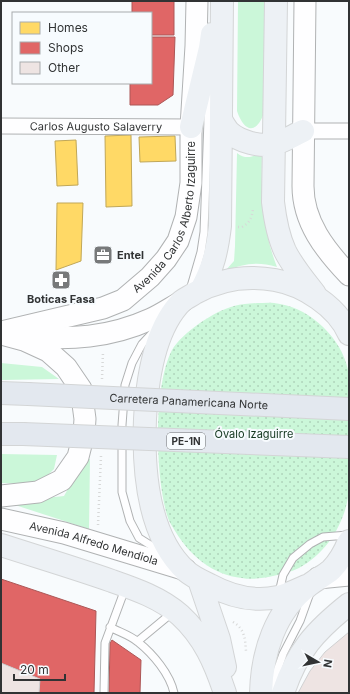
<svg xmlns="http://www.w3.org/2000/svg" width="350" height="694" viewBox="0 0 350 694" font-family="Inter,sans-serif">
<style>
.green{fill:#cbf7d9}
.park{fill:url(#park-dots)}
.homes{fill:#ffd966;stroke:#c1a757}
.shops{fill:#e06666;stroke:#ac5757}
.building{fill:#eee4e3;stroke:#d0d1d2}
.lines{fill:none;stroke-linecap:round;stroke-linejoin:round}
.lane-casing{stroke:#b0b2b3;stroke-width:9}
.street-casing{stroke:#b0b2b3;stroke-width:17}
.secondary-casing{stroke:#b0b2b3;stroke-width:23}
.primary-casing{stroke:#d3d5d6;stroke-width:24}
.highway-casing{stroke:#d3d5d6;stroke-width:24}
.path{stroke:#d7d8d8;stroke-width:2.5;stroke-dasharray:1 3;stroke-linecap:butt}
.lane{stroke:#fefeff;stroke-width:7}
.street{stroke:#fefeff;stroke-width:15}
.secondary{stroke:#fefeff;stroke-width:21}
.primary{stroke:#edf1f5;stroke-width:22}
.highway{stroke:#e3e8ef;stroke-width:22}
.highway-bridge-casing{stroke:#d3d5d6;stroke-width:24;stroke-linecap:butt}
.highway-bridge{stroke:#e3e8ef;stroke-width:22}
.labels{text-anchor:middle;stroke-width:4;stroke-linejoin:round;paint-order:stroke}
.shield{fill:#f7fbfe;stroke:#6c6f71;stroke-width:1}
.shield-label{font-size:10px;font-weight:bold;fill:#313334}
.street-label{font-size:11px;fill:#313334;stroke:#f7fbfe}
.poi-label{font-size:11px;font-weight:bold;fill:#313334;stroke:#f7fbfe;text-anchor:start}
.park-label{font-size:11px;fill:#12361e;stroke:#f7fbfe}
</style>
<defs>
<pattern id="park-dots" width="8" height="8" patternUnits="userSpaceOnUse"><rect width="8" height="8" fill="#cbf7d9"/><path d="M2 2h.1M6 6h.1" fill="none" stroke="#afd4bb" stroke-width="1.8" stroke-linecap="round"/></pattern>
</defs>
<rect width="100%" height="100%" fill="#f8fbfd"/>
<path class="green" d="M238,1H266L264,113C256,135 244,132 237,111Z
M262,152C261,191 262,229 277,267C256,261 244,264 225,271L234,261L235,246L237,153C246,160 253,157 262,152Z
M1,363L42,367L59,379L1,380Z
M1,454L57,455L54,469L46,477L29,484L1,483Z
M90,459L89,529L15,505L17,501L64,496L84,460Z"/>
<path class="park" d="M257,303C264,303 272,302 280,304C311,309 342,339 348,370C350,377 349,386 349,393C349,407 349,422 349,436C349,454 350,472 349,490C346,522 327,553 299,568C291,572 281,574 273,576C263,578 252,580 242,578C213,575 190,556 175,531C173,527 169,522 168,518C155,480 153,386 172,350C182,333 214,311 234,306C241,304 249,304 257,303Z"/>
<path class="homes" d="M131,135L132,206L106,207L105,136Z
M175,136L176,161L140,162L139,137Z
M76,140L78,185L57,186L55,141Z
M57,203H83L81,261L56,270Z"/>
<path class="shops" d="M132,1H174V35H151V13H132Z
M151,37H175L173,95L158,105H130V83H151Z
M1,579L96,611L94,693H39L40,679L1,663Z
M112,640L141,660L140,693H109L110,643Z"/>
<path class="building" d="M349,632V693H298L310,671L325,652Z
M1,663L40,679L39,693H1Z"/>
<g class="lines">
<defs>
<path id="lane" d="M190,290L201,252L204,232L209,91
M154,331L142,344L132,363L125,385L122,425V492L130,521L139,538L163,553
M279,593L283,575L293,558L310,544L323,537L348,535
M110,627C119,632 130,635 138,642C153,654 170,674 174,693
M138,641L173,612
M270,691L283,654L300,621L310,593
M104,693L105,643L125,589"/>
<g id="street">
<path id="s1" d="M1,126L191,127"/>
<path d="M303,131H349"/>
</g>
<g id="secondary">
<path d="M305,1L303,186C303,222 325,250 349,275"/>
<path id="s2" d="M1,332L103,308L123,300L150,277L166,259L178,241L186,217L191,183V127L196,46L197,1"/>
<path d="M1,334L24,340L48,351L66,367L81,389L85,419L84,433L78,457L62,480L38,492L1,496"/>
<path d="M25,336C70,340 109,338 151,319C162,314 172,307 183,301"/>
<path id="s3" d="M1,519L64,533L186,570"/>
<path d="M318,578L349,575"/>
</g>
<path id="primary" d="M276,1L273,202C275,219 278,236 285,251C293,267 305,281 315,294
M221,119C223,124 226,128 229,132C240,142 260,147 274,144C283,142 294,135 303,131
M191,127L210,48L212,34
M201,290C213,268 217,251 220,226L222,1
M1,545C38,557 75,568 112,581C135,589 161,598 180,615C204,637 215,663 225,693
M199,580L219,639L225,667
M306,586C297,590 287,595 278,597C254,602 230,596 210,585C202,581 193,577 186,571C147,535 143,468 145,419C147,381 154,329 182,301C186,298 191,296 195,293C220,279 247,275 275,280C303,285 337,306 349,334
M261,693C262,653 275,611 308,586C315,580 324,576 331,570C338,563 345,551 349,541
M283,693C297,651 315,631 349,604"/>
<path id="highway" d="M1,393L28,394
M1,434H23"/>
</defs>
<use href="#lane" class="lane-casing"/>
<use href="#street" class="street-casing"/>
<use href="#secondary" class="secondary-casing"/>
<use href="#primary" class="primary-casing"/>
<use href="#highway" class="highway-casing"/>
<path class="path" d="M238,227H242C250,223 252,217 253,209
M102,379L103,352
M98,525L101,456
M233,622C245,629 245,639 246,651"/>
<use href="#lane" class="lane"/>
<use href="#street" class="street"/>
<use href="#secondary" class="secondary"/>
<use href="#primary" class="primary"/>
<use href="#highway" class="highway"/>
<defs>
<g id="highway-bridge">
<path id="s4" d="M28,394L349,409"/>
<path d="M23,434L349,447"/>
</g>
</defs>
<use href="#highway-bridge" class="highway-bridge-casing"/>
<use href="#highway-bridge" class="highway-bridge"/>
</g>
<defs>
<symbol id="office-square" viewBox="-11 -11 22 22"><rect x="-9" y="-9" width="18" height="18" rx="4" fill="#77797a" stroke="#f7fbfe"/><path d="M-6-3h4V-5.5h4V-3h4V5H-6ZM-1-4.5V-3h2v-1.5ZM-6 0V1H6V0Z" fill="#fff"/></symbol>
<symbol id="pharmacy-square" viewBox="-11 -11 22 22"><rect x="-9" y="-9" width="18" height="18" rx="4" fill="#77797a" stroke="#f7fbfe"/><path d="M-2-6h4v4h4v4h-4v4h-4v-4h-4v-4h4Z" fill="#fff"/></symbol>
</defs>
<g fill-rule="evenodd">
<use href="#office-square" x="92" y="244" width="22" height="22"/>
<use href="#pharmacy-square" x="50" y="269" width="22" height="22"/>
</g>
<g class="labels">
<rect class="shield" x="167" y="433" width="38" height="16" rx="3"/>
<g class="shield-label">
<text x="186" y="445">PE-1N</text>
</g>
<g class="street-label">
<text dy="4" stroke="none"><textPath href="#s1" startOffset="95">Carlos Augusto Salaverry</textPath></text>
<text dy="4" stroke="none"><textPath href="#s2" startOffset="225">Avenida Carlos Alberto Izaguirre</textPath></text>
<text dy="4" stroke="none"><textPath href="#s4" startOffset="161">Carretera Panamericana Norte</textPath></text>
<text dy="4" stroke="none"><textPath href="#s3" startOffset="96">Avenida Alfredo Mendiola</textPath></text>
</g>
<g class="poi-label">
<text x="117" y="259">Entel</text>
<text x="61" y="303" text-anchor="middle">Boticas Fasa</text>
</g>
<g class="park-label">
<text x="254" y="438">Óvalo Izaguirre</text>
</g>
</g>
<rect width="350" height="694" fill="none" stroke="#313334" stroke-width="4"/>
<rect x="12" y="12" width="140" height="72" fill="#f7fbfe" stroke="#a8abad"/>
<rect x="20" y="22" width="20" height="12" fill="#ffd966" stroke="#a8abad"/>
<text x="48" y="32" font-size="12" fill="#313334">Homes</text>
<rect x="20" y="42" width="20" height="12" fill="#e06666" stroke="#a8abad"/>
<text x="48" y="52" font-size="12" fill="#313334">Shops</text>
<rect x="20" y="62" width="20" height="12" fill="#eee4e3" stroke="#a8abad"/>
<text x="48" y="72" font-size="12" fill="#313334">Other</text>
<g transform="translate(318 662) rotate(99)" stroke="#f7fbfe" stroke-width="3" paint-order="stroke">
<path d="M0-3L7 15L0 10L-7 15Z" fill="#313334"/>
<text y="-6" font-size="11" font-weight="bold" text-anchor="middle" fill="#313334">N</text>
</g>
<path d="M14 674v6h51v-6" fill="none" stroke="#313334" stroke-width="2"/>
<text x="20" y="674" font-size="12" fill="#313334" stroke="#f7fbfe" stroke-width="3" paint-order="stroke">20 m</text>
</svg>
